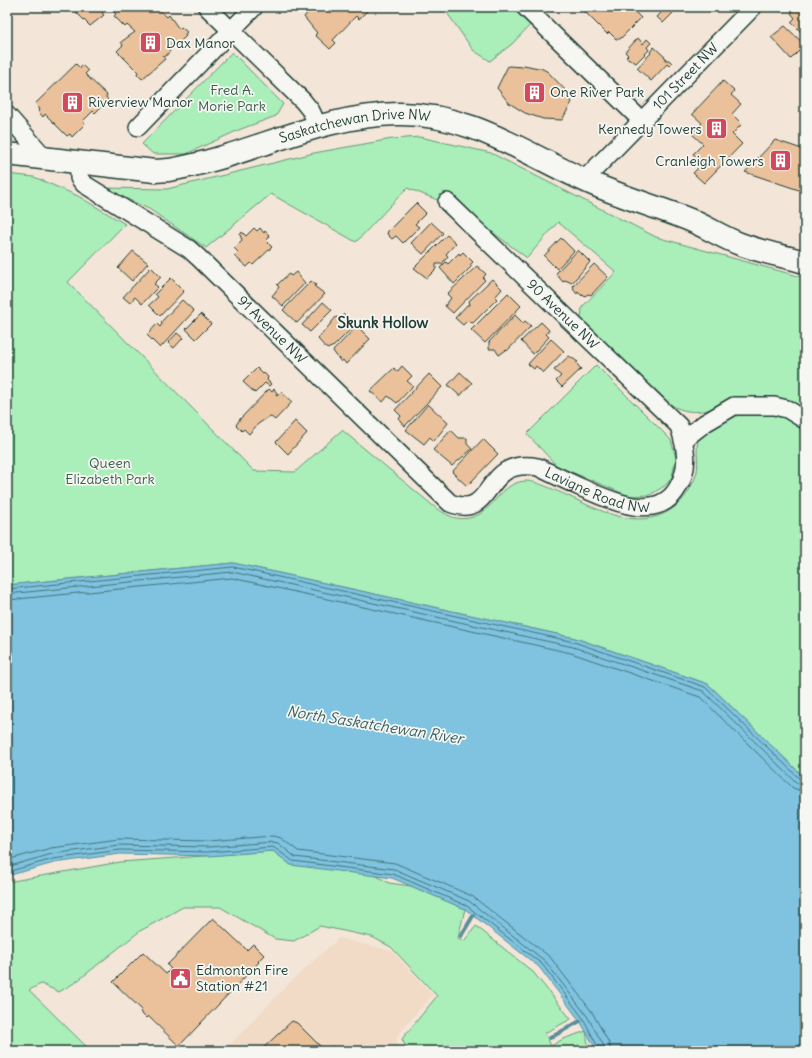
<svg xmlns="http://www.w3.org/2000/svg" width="812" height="1058" viewBox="0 0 812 1058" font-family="Delius,sans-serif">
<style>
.built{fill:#f1dbc6}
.green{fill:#aaeeb9;stroke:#649676}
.water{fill:#7fc3e0;stroke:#598d9b}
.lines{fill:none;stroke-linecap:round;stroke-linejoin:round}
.shore{stroke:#457379;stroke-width:1}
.stream{stroke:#598d9b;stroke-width:4}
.building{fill:#ebc19b;stroke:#1f3d34}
.minor-casing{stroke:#1f3d34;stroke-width:20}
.secondary-casing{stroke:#1f3d34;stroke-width:25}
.minor{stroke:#f6f6f2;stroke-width:17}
.secondary{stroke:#f6f6f2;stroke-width:22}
.labels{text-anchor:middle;stroke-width:3.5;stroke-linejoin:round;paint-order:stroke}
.poi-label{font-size:14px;fill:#1f3d34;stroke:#f6f6f2;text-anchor:start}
.street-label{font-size:14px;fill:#1f3d34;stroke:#f6f6f2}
.park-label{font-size:14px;fill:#3b604f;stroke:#f6f6f2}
.neighbourhood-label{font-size:15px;font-weight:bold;fill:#1f3d34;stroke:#f6f6f2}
.water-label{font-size:15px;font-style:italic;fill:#375e5f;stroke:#f6f6f2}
</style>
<rect width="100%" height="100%" fill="#f3e6d8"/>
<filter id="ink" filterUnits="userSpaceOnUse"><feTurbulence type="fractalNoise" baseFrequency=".025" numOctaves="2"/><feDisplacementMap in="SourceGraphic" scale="8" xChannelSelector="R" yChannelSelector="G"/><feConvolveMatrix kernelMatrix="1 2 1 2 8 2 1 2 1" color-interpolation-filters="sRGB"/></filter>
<g filter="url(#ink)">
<path class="built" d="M339,938L392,951L433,995L396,1037L400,1051H224L290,982Z"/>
<path class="green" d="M443,7H516L532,23L512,44L490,61L473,50Z
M232,52L283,104L276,116L241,129L186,154H153L142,144Z
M420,137L491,153L656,237L805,278V778L708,684L575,638L233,563L7,585V174L34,177L78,196L125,224L68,282L254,471L295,472L342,430L437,509C443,512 450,517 456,518C492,524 495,483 525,481C536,481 547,487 557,491C588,504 623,527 658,516C676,510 688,496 695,478C701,465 694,450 699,437L741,412L742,398C716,407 695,420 670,404L581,320L582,307L616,272L558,222L527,258L463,210L407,188L356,242L271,194L206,248L149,209L103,188L167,189L314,153L392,139Z
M596,365L671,440L676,458L672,477L666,485L650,495L631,496L622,493L557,466L527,434Z
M273,851L291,865L350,870L375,875L389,883L411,886L465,909L458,938L464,941L476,926L533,972L571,1019L545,1033L551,1046L563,1039L586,1031L589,1051H408L402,1039L437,996L391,947L372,937L320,926L294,941L275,939L220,907H183L140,931L76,982L59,992L41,984L29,990L91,1051H7V882L120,862Z"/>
<path class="water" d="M233,563L575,638L708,684L805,778V1051H597L580,1021L539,967L465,909L392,878L291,865L273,851L209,856L120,854L54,863L7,876V585Z"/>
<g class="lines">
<path class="shore" d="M7,589L233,567L574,642L705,687L800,779L805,781
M7,594L232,572L573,647L703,691L797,783L805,786
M7,600L232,578L571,653L700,697L793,788L805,792
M7,860L51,848L119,839L208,841L273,836L281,838L298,851L395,863L472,896L550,957L592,1012L609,1043L611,1051
M7,867L52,854L119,845L208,847L273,842L278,843L295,857L394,869L469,901L545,961L587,1016L604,1046L605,1051
M7,872L53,859L120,850L208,852L273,847L293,861L393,874L467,906L542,964L583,1018L600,1051"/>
<path class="stream" d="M461,936L473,916
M550,1038L580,1021"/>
</g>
<path class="building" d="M7,7H14L7,15Z
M71,7H108L102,13L104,15L90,26Z
M109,7H156L167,17L169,15L179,29L181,27L187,32L185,34L186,36L175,47L173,44L168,49L170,51L165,57L162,56L165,59L142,79L137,74L138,72L117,51L123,45L121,42L135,32L127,25L125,27L114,16L116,14Z
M319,7H371L359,19L356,16L333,40L336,43L330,49L315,35L317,33L304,17L310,10L313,13Z
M580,7H630L641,18L620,39H616L609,32L607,34Z
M667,7L673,13L663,23L657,17Z
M804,7H805V36L791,22L795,18L791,13L796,8L799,11Z
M785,26L805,45L791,59L771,37Z
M638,38L643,44L647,39L651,43L647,47L649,50L636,63L626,57L628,55L625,52Z
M654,47L666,58L665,60H669L672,63L669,66L667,64L651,81L637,68L651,53L650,52Z
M76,64L80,68L82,65L88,71L85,74L107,95L106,97L108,100L95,113L93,111L83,121L85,124L72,137L70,134L67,136L45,114L43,117L38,111L40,109L35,104Z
M524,65L543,69L548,72L571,96L569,98L572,102L562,120L543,119L525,113L509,103L497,88L508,66L523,67Z
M723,81L734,91L731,95L741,104L732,114L742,124L732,134L742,144L704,183L693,173L703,163L693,154L703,144L692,134L702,123L692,114Z
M775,140L805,150V192L745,172Z
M416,203L426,213L415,224L419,227L403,243L396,236L392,239L387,234L388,231Z
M431,222L443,233L423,254L411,243Z
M254,228L257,231L260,228L264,233L265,231L270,236L266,241L272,247L253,265L251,263L247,267L234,256L238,252L234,248L242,240L240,235L242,232L246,236Z
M447,235L456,243L446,254L448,256L442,264H436V269L427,278L414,268Z
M561,238L574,251L557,269L544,256Z
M578,250L590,262L572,283L565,280L563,282L556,274L557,272Z
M133,251L148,263L132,281L118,268Z
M463,252L473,262L470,265L472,266L454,284L440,268L446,262L448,264L459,253L460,255Z
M594,264L608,277L591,295L588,294L585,296L583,294L582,296L578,292L577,294L573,289L574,288L573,286Z
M477,266L486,274L483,278L485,280L453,313L445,306L451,298L447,294Z
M151,267L161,277L154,284L158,287L142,304L135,297L130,303L123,297Z
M296,272L305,283L283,306L272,296L279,287L277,285L283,279L289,274L291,276Z
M171,278L184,291L160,316L149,305L158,297L155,294Z
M492,279L502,289L495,297L497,299L473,323L467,321L463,325L455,318L467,305H470L469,301Z
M311,281L316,285L314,286L325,294L297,323L283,310Z
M508,293L521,306L485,343L471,330Z
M182,300L194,311L160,348L147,335L157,324L160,327L162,324L161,322Z
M323,302L332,310L310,332L302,325Z
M201,314L211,324L196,339L186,329Z
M344,314L351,321L347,325L351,329L334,346L327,349L318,339L336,317L340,318Z
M515,315L523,323L525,321L531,326L507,351L506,350L499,355L495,349H489V342Z
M541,322L549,330L546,334L549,337L533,354L521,341Z
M357,326L370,339L346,364L343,360L341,362L333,351Z
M177,333L183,338L174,348L168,343Z
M551,339L564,351L543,373L536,366L534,369L528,364Z
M569,356L578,362L576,363L581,369L562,387L556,381L561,376L554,370Z
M402,366L412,376L407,381L413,386L397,403L388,396L383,402L370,391L394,368L397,372Z
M257,368L263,374L264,373L268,377L267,380L271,384L269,386L265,383L255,393L243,382Z
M460,372L472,383L460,396L448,385Z
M429,374L442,387L405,426L399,419L401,416L395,410Z
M269,389L272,392L274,389L277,393L276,395L277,396L281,392L292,402L275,420L270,416L258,424L249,434L244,429L242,431L236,425L240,419Z
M428,404L448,423L434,441L430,437L424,444L406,430Z
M295,421L307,433L288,454L276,442Z
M451,430L459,438H467V444L472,449L452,466L433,450Z
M483,439L498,454L467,486L452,472Z
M213,918L247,950L253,944L264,955L258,961L259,962L179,1046L148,1016L146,1018L140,1012L142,1010L113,982L143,952L166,974L171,969L167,965Z
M292,1021L297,1023L325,1051H260Z
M332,1046L337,1051H327Z"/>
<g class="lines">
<defs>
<g id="minor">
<path d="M207,7L303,101L311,111L318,126"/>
<path d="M525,7L642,121"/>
<path d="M7,115L45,158"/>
<path d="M138,127L254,7"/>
<path id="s1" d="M79,162V178L84,184L189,249L199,258L450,503C496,521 481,456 538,467C552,474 567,481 582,488C609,500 658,524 678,487C690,467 686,447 679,426L447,202"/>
<path id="s2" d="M584,180L753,7"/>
<path d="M683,440L705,423L734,406H774L787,409L805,420"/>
</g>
<g id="secondary">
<path id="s3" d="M7,154L155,171L169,170C247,157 318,115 398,114C469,113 522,152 584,180C616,195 651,205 685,218C704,225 721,237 740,244C761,252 784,256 805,262"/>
</g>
</defs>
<use href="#minor" class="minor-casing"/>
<use href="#secondary" class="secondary-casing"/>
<use href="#minor" class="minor"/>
<use href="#secondary" class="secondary"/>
</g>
</g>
<defs>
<symbol id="building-square" viewBox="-11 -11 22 22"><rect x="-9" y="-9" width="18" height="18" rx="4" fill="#d1495b" stroke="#f6f6f2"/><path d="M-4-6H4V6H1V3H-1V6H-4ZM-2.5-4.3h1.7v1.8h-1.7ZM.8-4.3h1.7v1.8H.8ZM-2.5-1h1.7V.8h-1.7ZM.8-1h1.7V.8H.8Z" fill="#fff"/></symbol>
<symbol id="civic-square" viewBox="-11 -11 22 22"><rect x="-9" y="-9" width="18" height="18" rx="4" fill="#d1495b" stroke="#f6f6f2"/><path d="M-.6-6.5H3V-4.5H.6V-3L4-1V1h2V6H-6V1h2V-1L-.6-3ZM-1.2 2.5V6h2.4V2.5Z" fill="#fff"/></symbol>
</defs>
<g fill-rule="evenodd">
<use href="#building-square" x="138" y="30" width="25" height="25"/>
<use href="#building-square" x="522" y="80" width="25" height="25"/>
<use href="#building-square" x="60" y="90" width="25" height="25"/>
<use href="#building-square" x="704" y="116" width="25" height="25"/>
<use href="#building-square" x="768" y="148" width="25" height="25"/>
<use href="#civic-square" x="168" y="966" width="25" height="25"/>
</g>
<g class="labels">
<g class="poi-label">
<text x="166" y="48">Dax Manor</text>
<text x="550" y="97">One River Park</text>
<text x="88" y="107">Riverview Manor</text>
<text x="702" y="134" text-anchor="end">Kennedy Towers</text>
<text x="764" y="166" text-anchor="end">Cranleigh Towers</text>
<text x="196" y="975">Edmonton Fire<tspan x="196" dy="16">Station #21</tspan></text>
</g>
<g class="street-label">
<text dy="5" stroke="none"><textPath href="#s2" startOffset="145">101 Street NW</textPath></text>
<text dy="5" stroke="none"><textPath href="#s3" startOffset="355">Saskatchewan Drive NW</textPath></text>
<text transform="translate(563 314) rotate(44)" y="5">90 Avenue NW</text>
<text dy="5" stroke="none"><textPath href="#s1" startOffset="263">91 Avenue NW</textPath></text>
<text dy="5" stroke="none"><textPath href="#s1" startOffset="680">Lavigne Road NW</textPath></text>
</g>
<g class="park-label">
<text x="232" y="95">Fred A.<tspan x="232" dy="16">Morie Park</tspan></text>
<text x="110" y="468">Queen<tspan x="110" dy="16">Elizabeth Park</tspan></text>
</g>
<g class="neighbourhood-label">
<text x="383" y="328">Skunk Hollow</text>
</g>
<g class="water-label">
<text transform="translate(375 725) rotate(9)" y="5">North Saskatchewan River</text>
</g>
</g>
<rect width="812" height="1058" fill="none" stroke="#f6f6f2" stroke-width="24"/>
<rect x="12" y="12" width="788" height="1034" fill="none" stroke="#1f3d34" stroke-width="1.5" filter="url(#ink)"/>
</svg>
